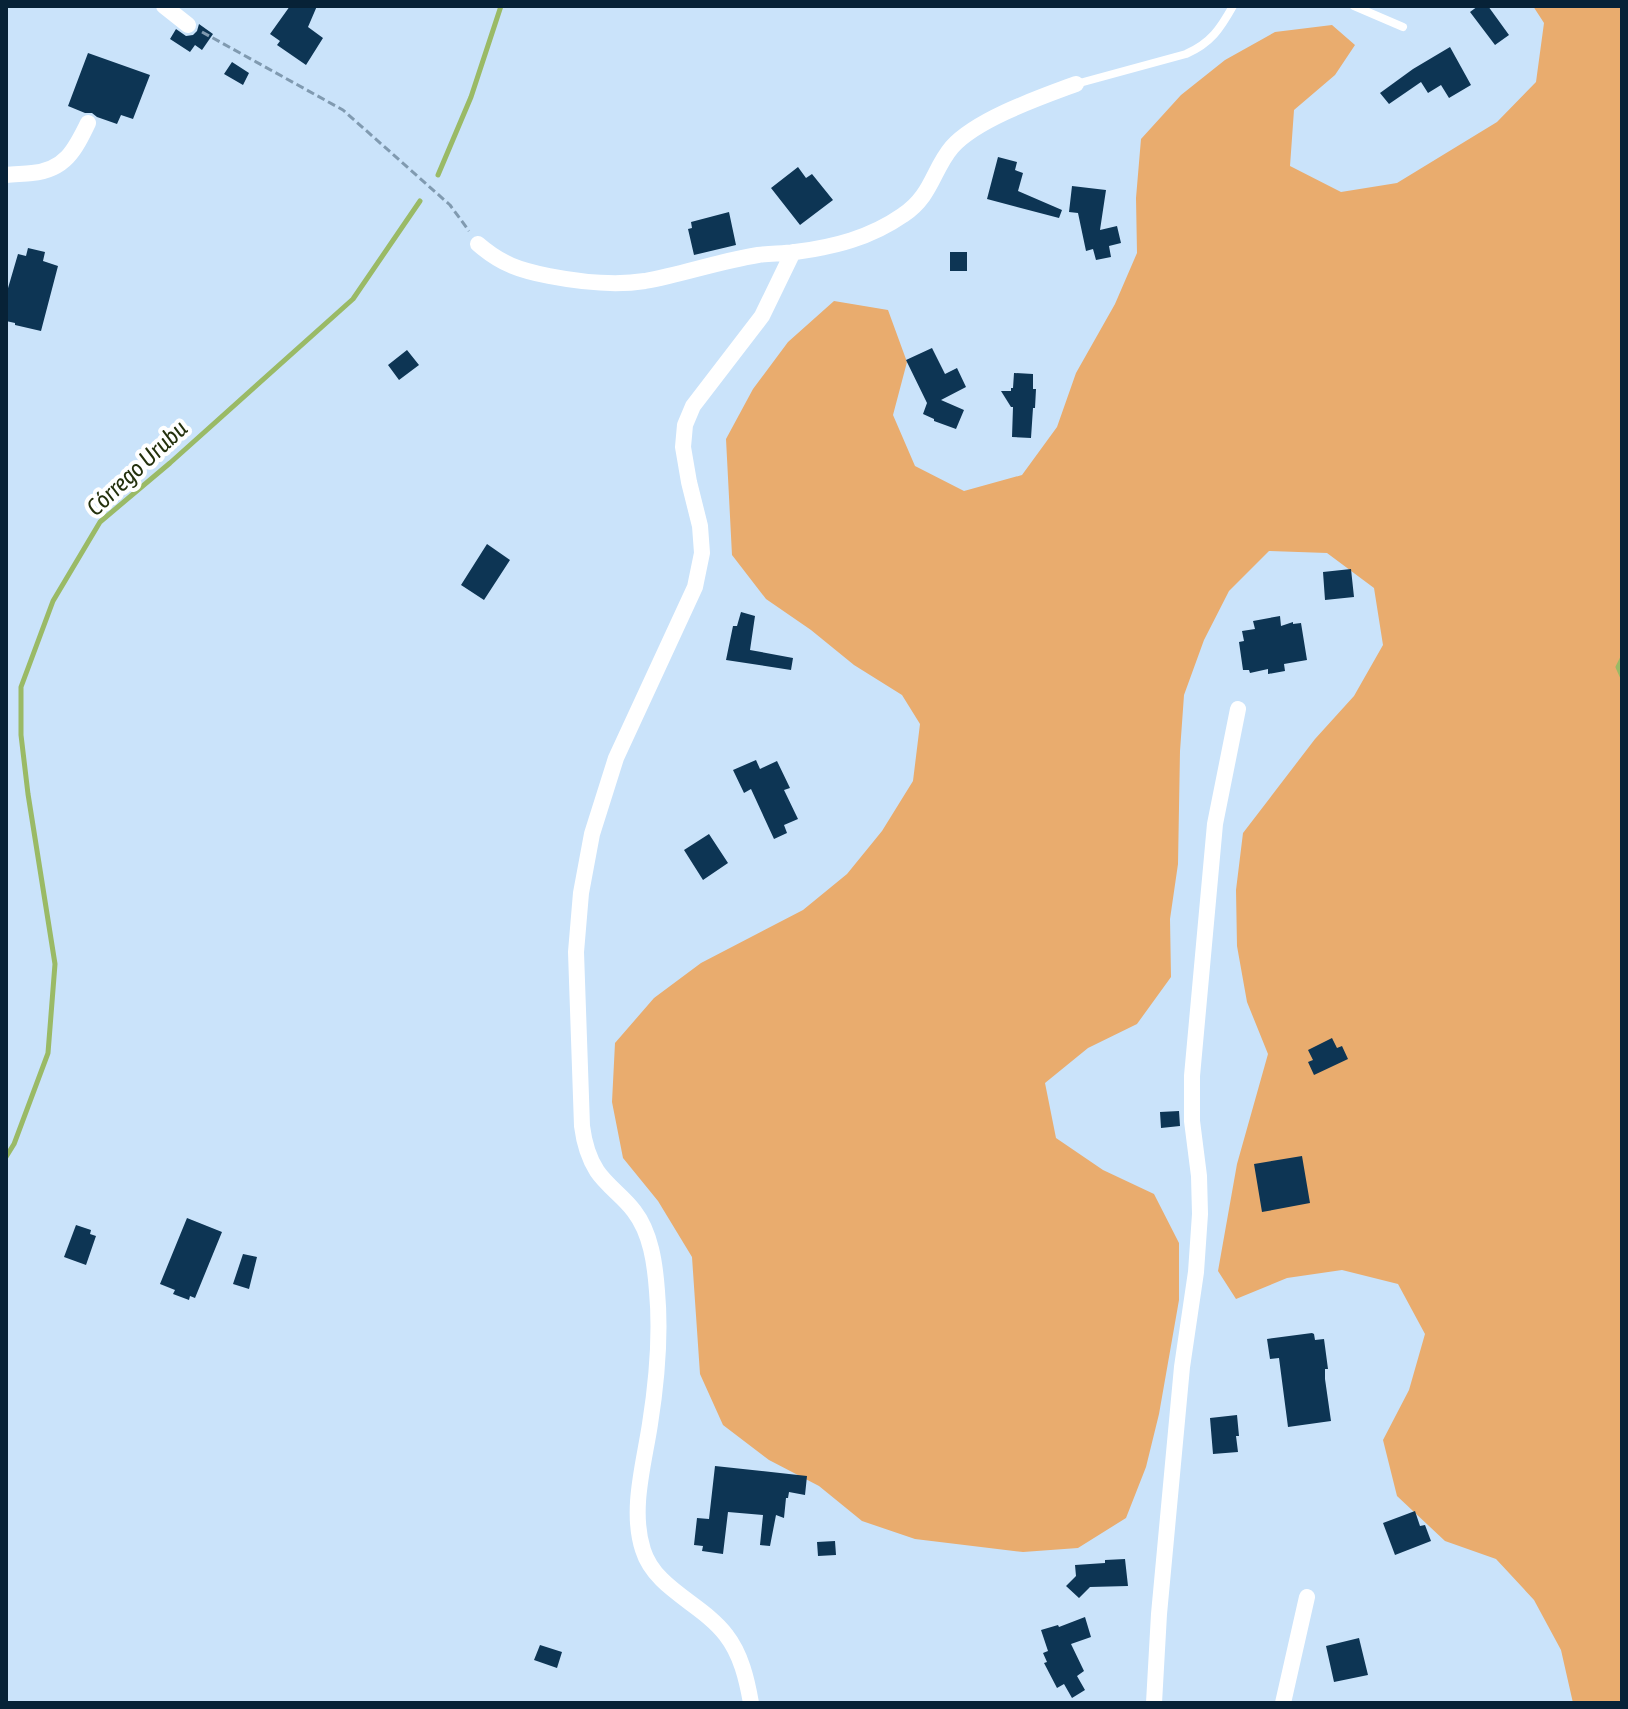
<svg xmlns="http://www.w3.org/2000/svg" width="1628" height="1709" viewBox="0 0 1628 1709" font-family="'Asap Condensed',sans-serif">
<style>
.green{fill:#e9ac6e}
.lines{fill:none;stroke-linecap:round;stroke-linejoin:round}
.stream{stroke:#9aba66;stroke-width:5}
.building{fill:#0d3554}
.path{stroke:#809ab0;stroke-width:3;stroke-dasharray:8 4;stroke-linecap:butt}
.service{stroke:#fff;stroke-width:8}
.minor{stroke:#fff;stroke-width:16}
.labels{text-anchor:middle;stroke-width:8;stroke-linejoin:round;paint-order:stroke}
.water-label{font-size:24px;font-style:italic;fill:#24310d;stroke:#fff}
</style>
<rect width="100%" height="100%" fill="#cae3fa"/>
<path class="green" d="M1533,6H1622V1703H1573L1561,1650L1534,1600L1496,1559L1445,1541L1397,1496L1383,1440L1409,1390L1425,1334L1398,1284L1342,1270L1287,1278L1236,1299L1218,1271L1237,1164L1268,1054L1247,1002L1237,946L1236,890L1243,833L1315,739L1354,696L1383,645L1374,588L1327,553L1269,551L1229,591L1204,640L1184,695L1180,751L1178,864L1170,919L1171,977L1137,1024L1088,1048L1045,1083L1056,1138L1103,1170L1154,1194L1179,1243V1300L1159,1414L1146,1467L1126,1518L1078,1548L1023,1552L915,1539L862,1521L819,1486L769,1460L723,1425L700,1374L692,1257L658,1201L623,1158L612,1102L615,1043L654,998L701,963L803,910L847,874L882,831L913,781L920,724L902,695L854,665L811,630L766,599L732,555L726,439L753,389L788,342L834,301L888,310L907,362L893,415L915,466L964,491L1022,475L1057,427L1076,373L1115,304L1137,253L1136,198L1141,139L1181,95L1225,60L1275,32L1332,25L1355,45L1335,75L1294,110L1290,166L1341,192L1397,183L1497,122L1536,82L1544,23Z"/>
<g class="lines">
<path class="stream" d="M438,175L471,97L501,6
M1622,659L1618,667L1622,676
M6,1157L14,1144L48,1053L55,964L28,794L21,735V687L53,601L100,522L170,463L353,299L420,201"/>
</g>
<path class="building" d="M290,6H317L308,27L323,38L306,65L277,45L280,41L270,34Z
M1478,6H1488L1509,35L1495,45L1470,12Z
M199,24L213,34L202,50L195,45L190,52L170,39L176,29L186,36L193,35L197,31Z
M1450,47L1471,85L1449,98L1441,85L1428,93L1421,82L1389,104L1380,93L1413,69Z
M88,53L150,75L133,119L121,115L117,124L97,117L92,113H85L68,106Z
M232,62L249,73L243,85L224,74Z
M998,157L1017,162L1015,170L1023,173L1018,191L1062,210L1059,218L987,199Z
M798,167L806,178L812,174L833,200L800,225L771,188Z
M1072,186L1106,190L1100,230L1117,226L1121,243L1109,246L1111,257L1096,260L1093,249L1086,251L1078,213L1069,212Z
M729,212L736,245L694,255L688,229L692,228L691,222Z
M28,248L45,252L43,261L58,266L41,331L15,325V323L6,321V295L18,254L26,256Z
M950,252H967V271H950Z
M932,348L945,374L957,368L966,387L941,400L964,410L956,429L934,421V419L923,414L927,403L906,360Z
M407,350L419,365L399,380L388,365Z
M1014,373L1033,374V389H1036L1035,408H1033L1031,438L1012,437L1013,407H1011L1001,391H1011V388H1013Z
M487,544L510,560L484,600L461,585Z
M1351,569L1354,597L1325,600L1323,572Z
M741,612L755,616L750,650L793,658L791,670L726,660L733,626H737Z
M1280,616L1281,626L1293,622V624L1301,623L1307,660L1284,664L1285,671L1268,674V669L1250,673L1249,670H1243L1239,642L1244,641L1242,631L1255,629L1253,621Z
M756,760L760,769L777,761L790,788L784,790L798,819L784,825L787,833L774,839L751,789L744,793L733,770Z
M709,834L728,863L703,880L684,850Z
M1332,1038L1337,1048L1342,1046L1348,1059L1314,1075L1308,1062L1313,1060L1308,1050Z
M1179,1111L1180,1126L1161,1128L1160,1112Z
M1302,1156L1310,1203L1262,1212L1254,1164Z
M187,1218L222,1232L195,1298L190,1296L189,1300L173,1294L175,1290L160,1284Z
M76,1225L91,1230L90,1234L96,1236L86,1265L64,1257Z
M243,1254L257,1257L249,1289L233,1284Z
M1312,1333L1314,1334L1315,1340L1324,1339L1328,1369H1325V1379L1331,1421L1288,1427L1279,1358L1270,1359L1267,1339Z
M1237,1415L1239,1436H1236L1238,1452L1213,1454L1210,1418Z
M715,1466L807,1476L805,1495L789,1492L788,1498H786L784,1518L776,1515L770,1546L760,1545L763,1515L728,1512L723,1554L702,1551L703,1546L694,1545L697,1518L709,1519Z
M1415,1511L1420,1526L1425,1525L1431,1541L1395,1555L1383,1523Z
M835,1541L836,1555L818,1556L817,1542Z
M1125,1559L1128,1586L1090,1587L1079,1598L1066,1586L1076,1576L1075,1565L1105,1563V1560Z
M1085,1617L1091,1637L1071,1644L1084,1671L1077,1676L1085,1690L1072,1698L1064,1684L1057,1688L1044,1663L1047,1662L1043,1653L1048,1651L1041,1630L1058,1625L1059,1627Z
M1359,1638L1368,1675L1334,1682L1326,1646Z
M540,1645L562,1652L557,1668L534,1660Z"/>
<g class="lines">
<path class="path" d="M202,32L343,110L450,205L469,231"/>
<path class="service" d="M1354,6L1403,27
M1076,84L1186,54C1211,43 1220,29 1233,6"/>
<path class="minor" d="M164,6L188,25
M6,175C15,174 24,174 32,173C65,170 75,150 88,123
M478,244C501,264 519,270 549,276C580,282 613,286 645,281C683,274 720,261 758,255C770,253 783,254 795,252C834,247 870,238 903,215C932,196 933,169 952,147C977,119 1041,97 1076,84
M751,1703C747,1680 741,1654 726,1635C703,1604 655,1589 643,1550C630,1510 644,1464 650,1424C657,1380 661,1336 657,1291C655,1264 651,1233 634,1211C624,1197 607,1186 597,1171C588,1157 584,1142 582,1126L576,952L581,893L592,834L616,758L695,587L702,553L700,526L689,482L683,447L685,425L693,406L762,316L793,252
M1154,1703L1159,1614L1182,1367L1196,1272L1200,1214L1199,1176L1192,1121V1076L1215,824L1238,709
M1283,1703L1307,1597"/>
</g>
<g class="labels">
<g class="water-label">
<text transform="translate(137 468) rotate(-43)" y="8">Córrego Urubu</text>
</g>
</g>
<rect width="1628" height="1709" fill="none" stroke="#072237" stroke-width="16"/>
</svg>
